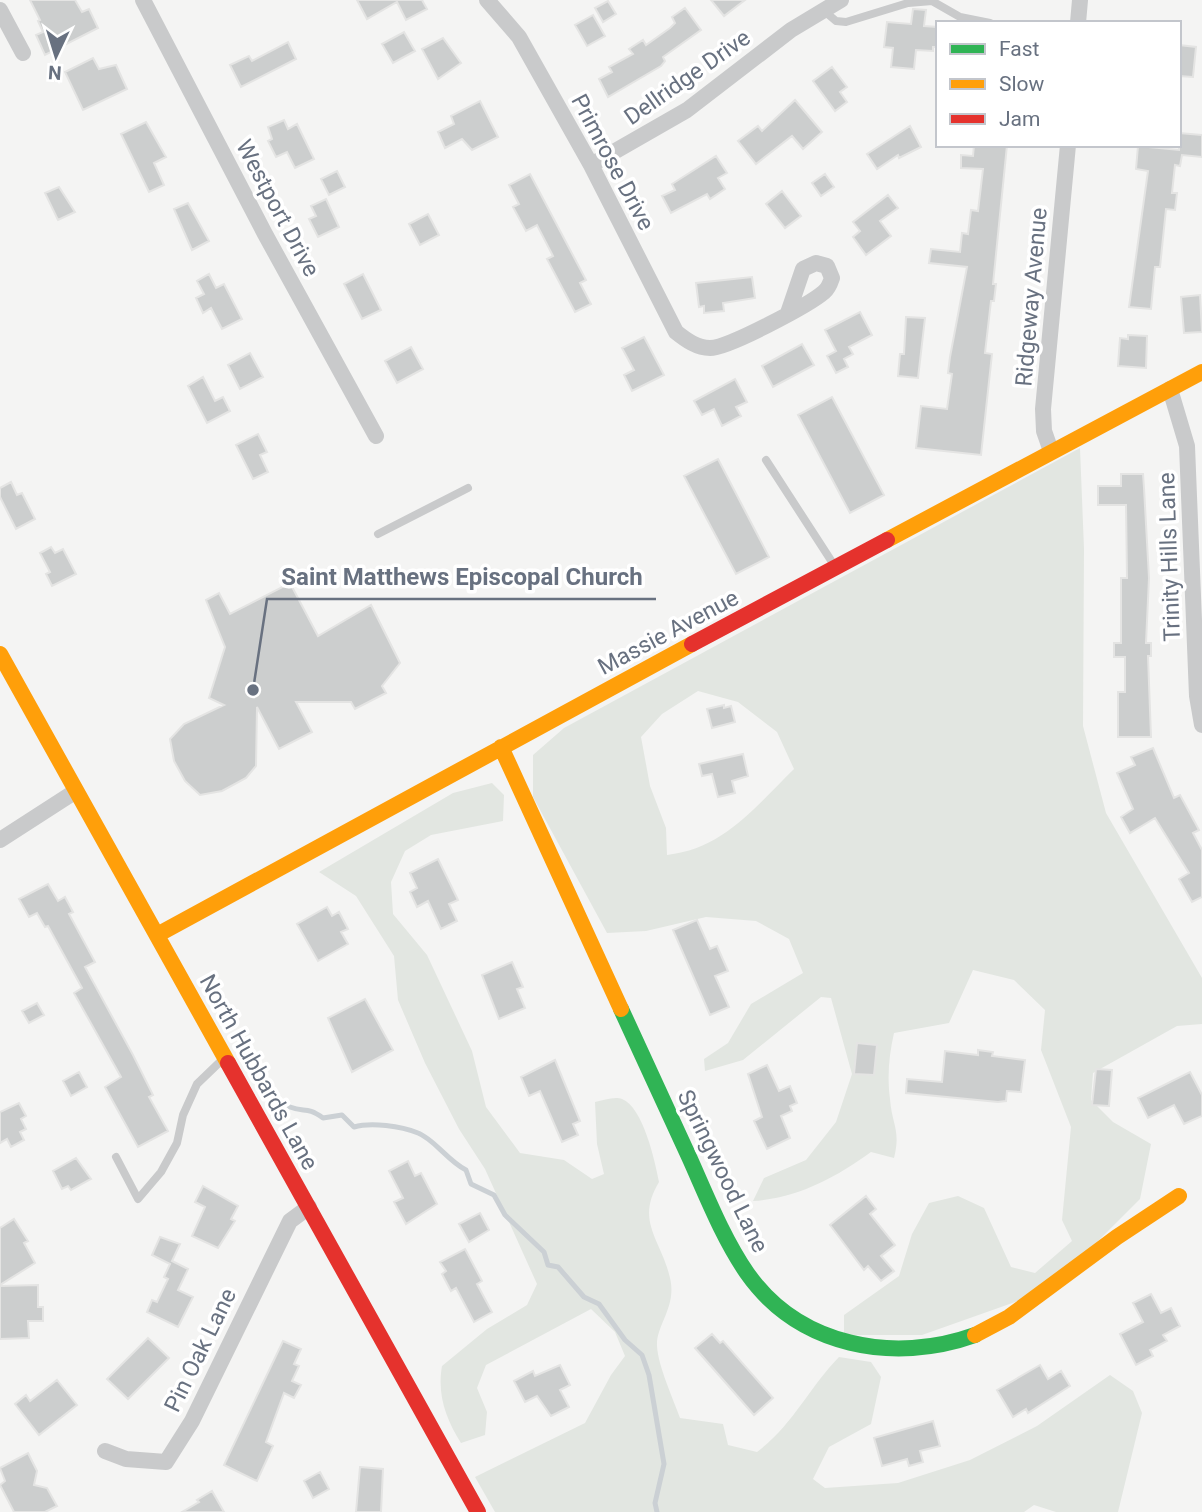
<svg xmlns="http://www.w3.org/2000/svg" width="1202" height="1512" viewBox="0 0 1202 1512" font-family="Roboto,sans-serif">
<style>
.green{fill:#e2e6e1;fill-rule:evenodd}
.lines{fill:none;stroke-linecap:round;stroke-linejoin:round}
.stream{stroke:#cbd0d4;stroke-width:5}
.building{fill:#cccece;stroke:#e4e4e3;stroke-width:2}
.lane{stroke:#c9cacb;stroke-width:8}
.street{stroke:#c9cacb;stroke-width:16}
.fast{stroke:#30b455;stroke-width:16}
.slow{stroke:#ff9f0a;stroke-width:16}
.jam{stroke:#e5322d;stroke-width:16}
.labels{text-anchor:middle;stroke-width:7;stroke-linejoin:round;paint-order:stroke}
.street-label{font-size:23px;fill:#687180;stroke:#fff}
.leader{fill:none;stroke:#687180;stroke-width:2.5}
.callout-dot{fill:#687180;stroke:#fff;stroke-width:2.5}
.callout-label{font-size:24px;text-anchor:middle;font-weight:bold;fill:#687180;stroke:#fff;stroke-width:7;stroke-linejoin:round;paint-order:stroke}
</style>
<rect width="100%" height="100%" fill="#f4f4f3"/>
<path class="green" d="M1080,448L1084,549L1083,726L1106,813L1202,978V1024L1177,1026L1093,1073L1091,1100L1113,1122L1151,1144L1140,1199L1091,1248L1021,1300L922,1335H844V1315L899,1276L912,1234L929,1203L958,1196L984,1208L1011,1267L1035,1273L1072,1241L1062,1220L1071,1127L1041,1050L1045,1010L1014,980L973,970L949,1023L894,1033C889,1055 887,1076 890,1099C892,1125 901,1130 894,1158L871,1152C835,1178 798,1198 753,1201L764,1178L806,1160L836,1122L852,1074L831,998L821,997L743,1060L705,1071L704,1059L728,1043L751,1004L803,973L789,939L756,921L706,917L646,931L607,933L533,797V755L564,728ZM698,691L738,702L777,732L794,769C756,806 724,849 667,855L666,828L650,786L641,737L662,714Z
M492,783L504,795L503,821L431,835L405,851L391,882L393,914L427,955L472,1051L486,1107L520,1153L564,1160L592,1179L604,1174L597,1144L595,1102C604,1100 615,1096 622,1099C643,1107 655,1161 659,1182C635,1222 661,1239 670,1278C677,1307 656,1325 657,1346C658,1366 673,1398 680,1418L723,1424L728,1445L757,1452C793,1425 808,1389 839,1357L871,1362L881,1377L871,1424L829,1447L813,1479L825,1488L898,1483L970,1460L1037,1426L1110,1375L1133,1391L1142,1413L1118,1512H1056L1034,1505L1024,1512H495L475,1477L585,1423L611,1375L625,1356L615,1332L591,1309L486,1365L477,1388L487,1412L485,1435L461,1443C446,1419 437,1395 442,1366L487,1329L527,1305L537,1284L485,1169L459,1129L425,1063L398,1000L394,956L356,896L319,872L453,793Z"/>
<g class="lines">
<path class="stream" d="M263,1096C273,1099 280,1103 290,1107C305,1113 306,1106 323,1118L342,1115L354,1127C371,1122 401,1126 418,1133C434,1139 448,1161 466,1170L471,1184L494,1195L505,1215L544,1252L548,1265L558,1267L584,1297L599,1304L625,1340L642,1355L649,1375L664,1464L655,1503L657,1512"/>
</g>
<path class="building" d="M30,0H75L82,12L89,9L98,28L45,55L36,35L43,32L38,21L40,20Z
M357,0H422L427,9L406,20L397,2L367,19Z
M711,0H745L724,16Z
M608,1L616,14L603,22L595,8Z
M685,8L701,30L663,57L665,61L661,66L608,97L599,79L612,72L609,67L633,54L629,49L643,40L646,45L670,28L675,23L672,17Z
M913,9L926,10L924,26L938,27V47H933V51L916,50L914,69L891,67L893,48L884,47L887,22L911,24Z
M593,15L605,36L587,46L575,25Z
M404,32L415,51L393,63L382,44Z
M443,38L461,63L438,79L422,49Z
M288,42L296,59L241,87L230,65L249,56L252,61Z
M1179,45L1196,47L1193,77L1179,76Z
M93,58L99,69L116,65L127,89L83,110L65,72Z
M832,67L847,87L840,92L847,102L835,111L813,81Z
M795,100L822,132L803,149L792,136L756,164L738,141L758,126L762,131Z
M480,101L498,137L472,150L462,139L445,148L438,132L454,124L451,116Z
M284,120L288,129L297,124L314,159L295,168L287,152L276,157L268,141L272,139L268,127Z
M146,122L166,157L154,163L164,185L149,192L121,134Z
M910,126L921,147L899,158L898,155L877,169L867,154Z
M1179,133L1202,135V157L1182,155L1180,166L1175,165L1172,193H1177L1175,210L1166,209L1160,267H1155L1151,309L1129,307L1148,171L1136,169L1138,146L1179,150Z
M974,145H1007L993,284H996L994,301H991L985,353L992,354L981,455L916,448L921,406L947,409L952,374L948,373L950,357L967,267L929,263L931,249L960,252L962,233L968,234L971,210L978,211L983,169L961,168V155L973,156Z
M716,156L727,173L718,178L725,189L710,199L707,194L671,213L662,196L675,190L672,184Z
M337,171L345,187L329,195L321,179Z
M530,174L586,280L580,283L591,304L575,312L547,259L553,256L537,225L526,231L513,207L519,204L509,185Z
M825,174L834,187L821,196L812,183Z
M59,187L75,212L58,220L45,193Z
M782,191L801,216L785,228L766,204Z
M888,195L898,208L880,221L891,236L866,255L853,237L860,231L853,222Z
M326,199L339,227L318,237L309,219L316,216L311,206Z
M188,203L209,241L192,250L174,209Z
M428,214L439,235L420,245L409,224Z
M209,274L216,288L224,284L242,319L222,329L211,308L203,313L196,298L204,294L197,281Z
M363,274L381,310L362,319L344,284Z
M752,277L755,298L723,303L724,311L704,313V306L699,307L696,283Z
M1200,295L1202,332L1184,333L1181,297Z
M860,312L872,335L849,347L853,354L844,359L848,367L836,373L827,356L836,351L825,330Z
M906,317L925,318L918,378L898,376L900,354H904Z
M1128,335L1147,336L1146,368L1118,366L1120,338L1128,339Z
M644,337L664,375L632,391L624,375L634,370L622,348Z
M802,344L814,365L773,387L762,366Z
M411,347L423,369L397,383L385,361Z
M250,353L263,377L240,389L228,365Z
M203,377L215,401L223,397L230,411L207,423L188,386Z
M735,379L747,402L736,407L741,416L722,426L714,409L702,415L694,401Z
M832,397L884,495L850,513L798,415Z
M258,434L267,452L260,455L268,472L253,479L236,445Z
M718,459L769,557L736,574L684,476Z
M1121,474H1143L1144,488L1149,578L1146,643H1151V656H1148L1151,737H1118V692H1125V657H1114V643H1121V578H1127L1126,505H1098V486H1121Z
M11,482L17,495L22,493L35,519L16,529L0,497V488Z
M51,547L55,553L63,549L76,574L52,586L46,574L50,572L40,553Z
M290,583L318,636L371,605L400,663L382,686L386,693L355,709L351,702H296L312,732L279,749L257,707L256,766L246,778L222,791L200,795L185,781L174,761L170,739L184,724L224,705L209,698L225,647L206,600L219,593L230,614Z
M724,705V708L731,706L735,722L712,728L707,709Z
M1153,748L1174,798L1180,795L1199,830L1193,833L1202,850V897L1192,902L1179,879L1189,873L1155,818L1130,833L1121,817L1133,809L1117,773L1135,765L1131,757Z
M743,754L748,776L732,781L735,793L718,797L712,774L702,776L699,764Z
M438,859L458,900L449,904L457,921L441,929L428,901L417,907L410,892L417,888L410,873Z
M48,884L58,901L65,897L73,912L69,914L95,962L85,967L133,1055L153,1095L149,1097L168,1131L138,1147L105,1087L121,1077L74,993L82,988L48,926L45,927L37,913L29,917L19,899Z
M327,907L332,916L339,912L348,929L341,932L348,944L318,961L297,924Z
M697,920L710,949L717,946L728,971L715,976L729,1007L710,1015L673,930Z
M512,962L523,987L517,989L525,1008L499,1019L482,975Z
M365,999L393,1050L352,1072L328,1018Z
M37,1003L44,1015L29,1023L22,1011Z
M857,1043L877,1045L874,1075L854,1074Z
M978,1050L993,1052L992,1056L1025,1060L1021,1092L1007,1091L1006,1101L998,1102L906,1093L907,1079L942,1082L945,1051L978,1055Z
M555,1060L580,1121L573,1124L578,1135L562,1142L540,1091L529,1096L521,1077Z
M767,1065L779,1091L790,1086L797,1103L790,1106L792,1111L781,1116L790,1138L767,1149L754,1121L762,1117L748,1074Z
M1096,1069L1112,1070L1109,1106L1092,1105Z
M79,1072L87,1087L71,1096L63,1081Z
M1190,1072L1202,1095V1116L1184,1124L1174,1105L1148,1118L1138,1098Z
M19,1103L26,1116L21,1119L26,1129L20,1132L24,1140L11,1147L7,1139L0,1143V1112Z
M76,1158L91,1179L71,1190L68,1186L62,1189L53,1171Z
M408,1161L415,1176L421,1173L437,1204L406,1224L394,1202L403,1198L389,1171Z
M203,1186L238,1206L231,1219L235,1221L218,1248L192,1236L205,1207L195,1202Z
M866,1196L876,1209L870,1214L895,1245L881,1256L894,1271L881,1281L868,1266L864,1270L830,1225Z
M480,1213L489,1230L469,1242L459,1224Z
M14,1219L28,1241L24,1243L35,1263L0,1285V1228Z
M160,1237L180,1244L172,1261L188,1269L178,1290L193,1297L178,1327L147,1312L152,1300L157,1302L168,1279L164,1277L170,1264L152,1255Z
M465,1249L482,1281L477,1284L492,1312L474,1322L456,1288L451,1291L442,1274L446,1271L440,1262Z
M38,1285V1307H43V1321H28L29,1338L0,1339V1286Z
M1151,1294L1161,1313L1171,1308L1180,1326L1163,1335L1167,1341L1150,1350L1153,1356L1136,1365L1120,1334L1143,1322L1133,1303Z
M712,1334L720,1343L723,1341L773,1398L754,1415L695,1348Z
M148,1338L169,1358L128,1399L107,1379Z
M283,1341L301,1349L294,1364L299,1366L292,1381L301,1385L294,1398L284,1393L266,1442L273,1446L257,1481L224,1465Z
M560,1365L570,1385L560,1390L569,1407L551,1416L537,1396L525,1402L514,1381L533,1371L535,1376Z
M1040,1365L1048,1379L1061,1371L1070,1386L1028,1413L1026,1409L1013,1417L997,1390Z
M57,1380L77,1405L39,1435L15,1404L26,1395L30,1401Z
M933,1421L940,1446L920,1451L923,1462L909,1466L907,1459L882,1466L874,1438Z
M28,1453L37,1471L34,1485L47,1488L57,1506L45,1512H14L0,1485L5,1481L0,1468Z
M360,1467L383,1469L381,1512H356Z
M320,1472L329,1489L313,1498L304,1481Z
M212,1491L224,1512H182L199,1502L197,1500Z"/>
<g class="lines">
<path class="lane" d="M823,10L836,21L846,22L908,3L932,1L960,17L990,23
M766,460L834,565
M378,534L468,488
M116,1157L138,1199L161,1172L177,1143L183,1115L197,1084L223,1059"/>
<path class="street" d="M143,0L265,234L376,436
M487,0L519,37L591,165L676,332C686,340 697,348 710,348C728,348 809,305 824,292C828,289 830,284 832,278L827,266L816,263L803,269L788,313
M0,10L23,53
M1078,23L1080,0
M591,165L687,110L791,30L841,0
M1170,389L1187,446L1197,696L1202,725
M1051,451L1044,431L1043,409L1068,145
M0,840L76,791
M105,1451L126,1459L166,1462L192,1421L290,1221L309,1207"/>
<path class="fast" d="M621,1009C644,1059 667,1109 690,1159C707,1197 723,1238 747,1273C799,1347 894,1364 975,1335"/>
<path class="slow" d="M887,540L1202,372
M0,654L228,1063
M501,747L621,1009
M157,935L692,644
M975,1335L1009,1317L1117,1237L1179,1196"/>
<path class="jam" d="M692,644L887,540
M228,1063L478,1512"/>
</g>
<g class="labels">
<g class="street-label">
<text transform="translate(687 77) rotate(-35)" y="8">Dellridge Drive</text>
<text transform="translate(613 162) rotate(62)" y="8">Primrose Drive</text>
<text transform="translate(278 208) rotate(62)" y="8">Westport Drive</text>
<text transform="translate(1031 297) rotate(-85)" y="8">Ridgeway Avenue</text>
<text transform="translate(1169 557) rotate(-92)" y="8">Trinity Hills Lane</text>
<text transform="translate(668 632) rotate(-28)" y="8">Massie Avenue</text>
<text transform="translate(259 1072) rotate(61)" y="8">North Hubbards Lane</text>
<text transform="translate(723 1171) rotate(64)" y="8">Springwood Lane</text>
<text transform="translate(200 1350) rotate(-64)" y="8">Pin Oak Lane</text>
</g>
</g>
<path class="leader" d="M253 690L267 599H656"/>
<circle class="callout-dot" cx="253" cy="690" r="7"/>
<g class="callout-label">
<text x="462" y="585">Saint Matthews Episcopal Church</text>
</g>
<rect x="936" y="21" width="245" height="126" fill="#ffffff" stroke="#c3c6cc" stroke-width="2"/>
<rect x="950" y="44" width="35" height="10" fill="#30b455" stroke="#c3c6cc" stroke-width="2"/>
<text x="999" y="56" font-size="21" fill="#687180">Fast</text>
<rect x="950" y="79" width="35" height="10" fill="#ff9f0a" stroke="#c3c6cc" stroke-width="2"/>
<text x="999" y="91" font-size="21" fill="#687180">Slow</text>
<rect x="950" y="114" width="35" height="10" fill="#e5322d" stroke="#c3c6cc" stroke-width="2"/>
<text x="999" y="126" font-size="21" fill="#687180">Jam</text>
<g transform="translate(56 56) rotate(184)" stroke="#ffffff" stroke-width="5" paint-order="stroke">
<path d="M0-5L12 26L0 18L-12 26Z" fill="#687180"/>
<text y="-10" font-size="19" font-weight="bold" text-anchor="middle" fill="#687180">N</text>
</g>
</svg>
